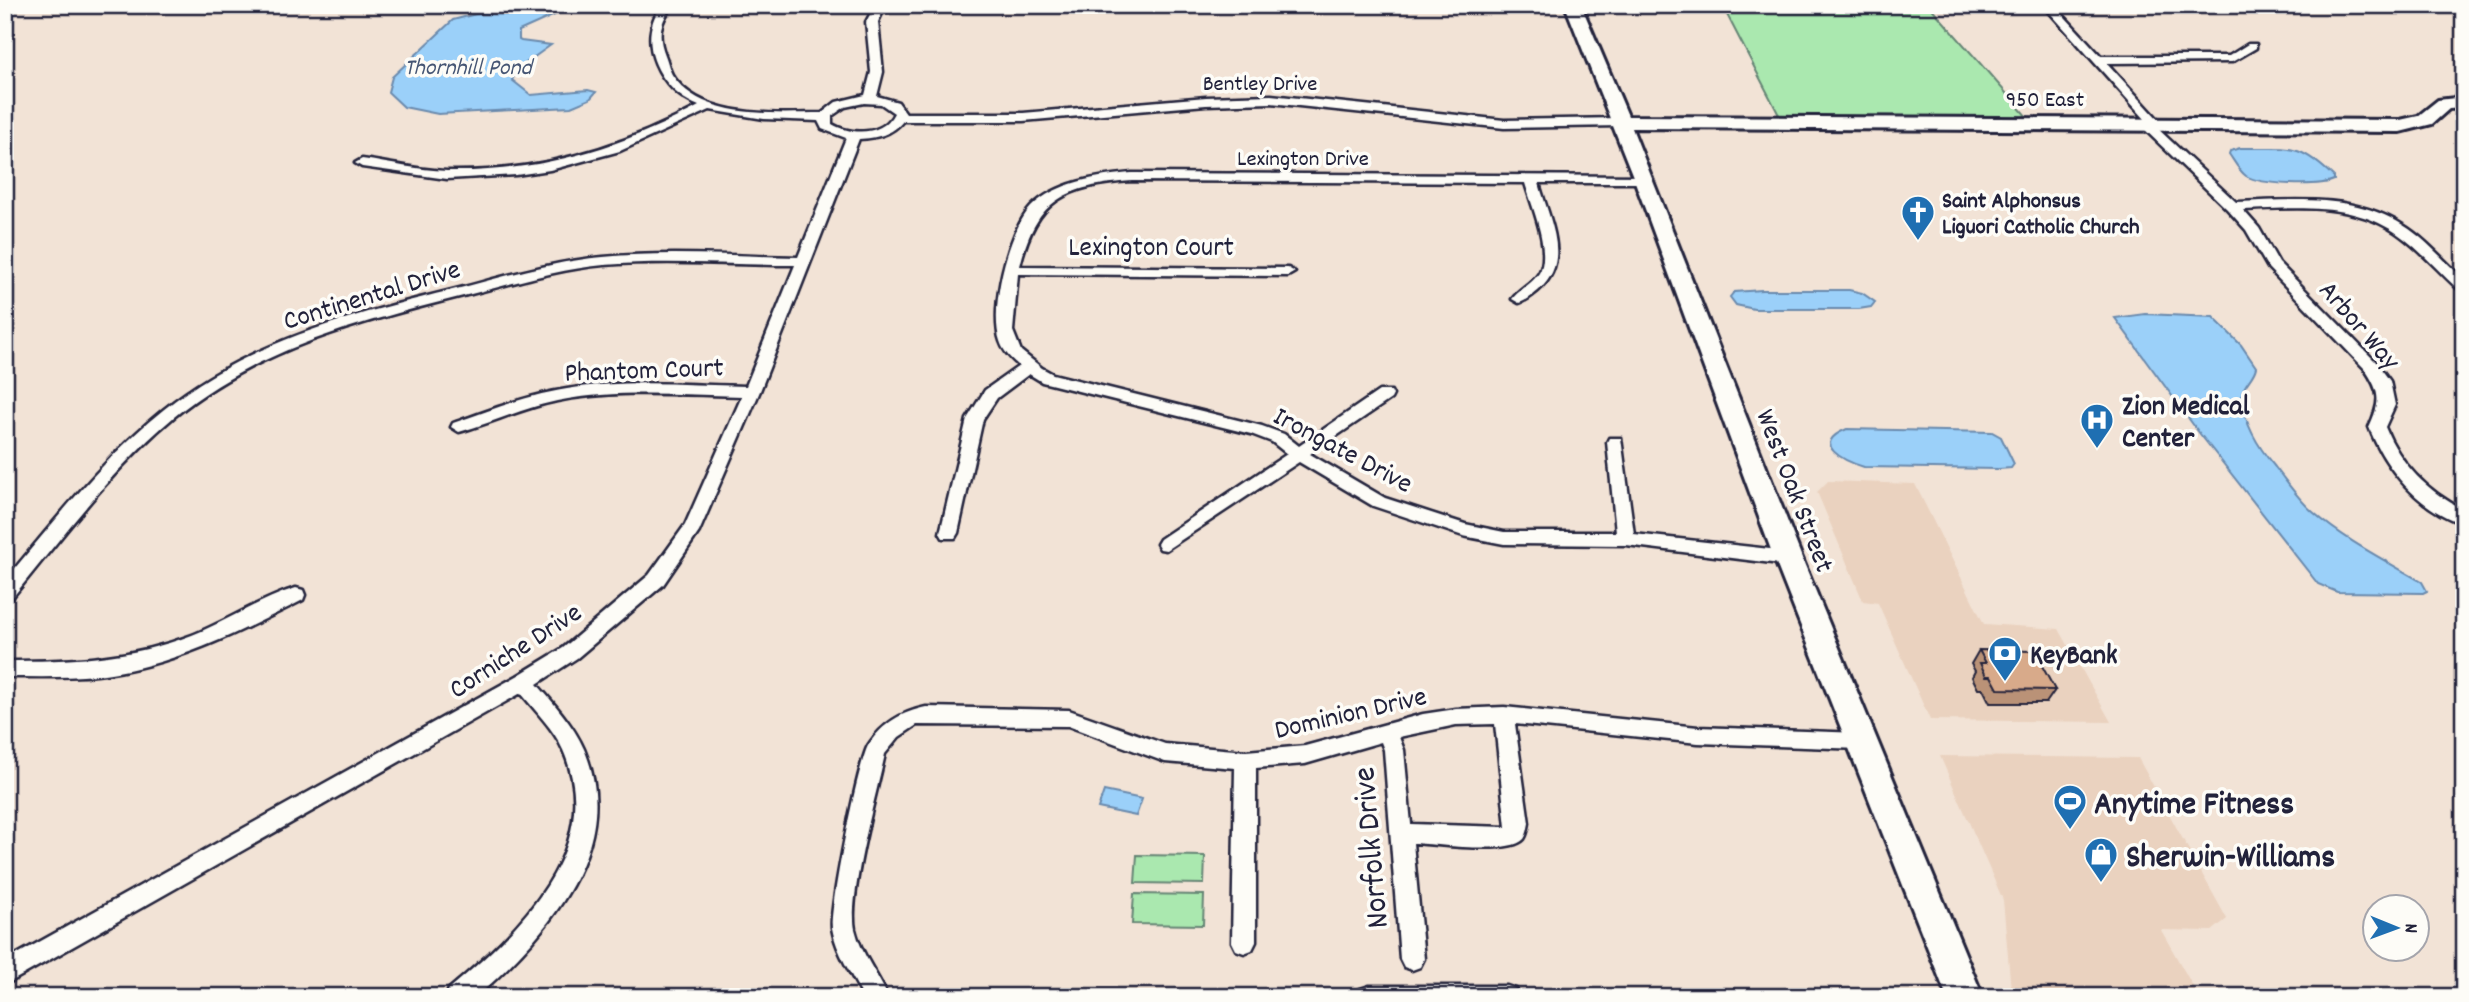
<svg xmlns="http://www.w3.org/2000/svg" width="2469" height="1002" viewBox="0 0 2469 1002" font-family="Dekko,sans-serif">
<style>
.built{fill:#ead2bf}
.green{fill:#aae8af;stroke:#668575;stroke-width:2}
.water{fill:#9bd0f9;stroke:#6b8aad;stroke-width:2}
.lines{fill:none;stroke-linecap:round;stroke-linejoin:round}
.street-casing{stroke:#22223b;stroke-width:5}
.secondary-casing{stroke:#22223b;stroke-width:6}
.street{fill:#fdfcf7;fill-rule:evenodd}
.secondary{fill:#fdfcf7;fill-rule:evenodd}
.wall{fill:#ba9277;stroke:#22223b;stroke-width:2}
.building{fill:#d8aa8a;stroke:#22223b;stroke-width:2}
.labels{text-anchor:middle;stroke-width:7;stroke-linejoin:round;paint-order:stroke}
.far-street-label{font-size:23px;fill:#22223b;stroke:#fdfcf7}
.far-poi-label{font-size:23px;font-weight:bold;fill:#22223b;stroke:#fdfcf7;text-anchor:start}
.far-water-label{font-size:24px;font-style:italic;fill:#465674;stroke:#fdfcf7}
.street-label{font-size:28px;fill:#22223b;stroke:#fdfcf7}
.poi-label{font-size:28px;font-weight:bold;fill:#22223b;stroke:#fdfcf7;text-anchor:start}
.near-poi-label{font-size:33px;font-weight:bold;fill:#22223b;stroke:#fdfcf7;text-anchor:start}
.near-street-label{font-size:33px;fill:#22223b;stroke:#fdfcf7}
</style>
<rect width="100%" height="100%" fill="#f2e3d6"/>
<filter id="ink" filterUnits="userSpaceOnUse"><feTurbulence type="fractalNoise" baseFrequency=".0143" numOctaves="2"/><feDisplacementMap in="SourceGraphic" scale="14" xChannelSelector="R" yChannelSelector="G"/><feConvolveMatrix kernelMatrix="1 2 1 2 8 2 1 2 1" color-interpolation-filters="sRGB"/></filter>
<g filter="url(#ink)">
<path class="built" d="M1828,481L1915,484L1984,624L2059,629L2111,722L1930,720L1878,603L1863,601L1817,492Z
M1940,756L2138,758L2227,919L2212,931L2161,930L2199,997H2014L2011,990L2003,900Z"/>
<path class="green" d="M1722,5H1929L2028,118L1780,117Z
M1137,855L1205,856L1204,884L1135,883Z
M1134,894L1204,895L1203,925L1132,924Z"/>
<path class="water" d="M563,7L566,10L519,31V40L521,41L551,45L519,68L512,80L531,95L588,90L596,92L590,99L571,107L438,114L404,107L388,92L392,77L453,20L487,11Z
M2240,148C2289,149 2297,141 2334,177V180C2319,187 2261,185 2246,176C2239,171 2234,161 2229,154L2230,151Z
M1762,290H1849L1862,293L1875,302L1871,307L1859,309H1754L1736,305L1730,297L1734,292Z
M2145,314L2213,317L2241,345L2256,367C2254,379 2241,384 2242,400C2245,426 2259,448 2275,467C2287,482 2299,500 2313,512C2346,541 2385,560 2422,582L2427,591L2423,593L2337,592L2318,584L2200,434L2115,318Z
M1847,429L1992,432L2001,437L2014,464L2011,468L1999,469L1864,467C1844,461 1809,444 1847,429Z
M1104,791L1142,799L1136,816L1098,808Z"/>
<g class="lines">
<defs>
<path id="street" d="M662,5H673C660,22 657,35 665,55C668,62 669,70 673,76C703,120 776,113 822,113L836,102L865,95L871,72L866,22L875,5H886L878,22L883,72L877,96L898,102L906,113H1023L1206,97L1271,95L1504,120L1620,118L1626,122L1620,126L1504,128L1271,103L1206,105L1023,121H903C892,135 876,138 859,139L760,391L699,532L663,585L577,658L537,684C554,704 573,724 584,749C626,846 545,937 476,997H446L449,989C518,931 606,848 563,750C554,729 535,711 521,693L5,985V961L517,676L563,648L649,575L685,525L742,396C680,395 618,389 557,401C523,408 492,423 459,432L451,427L453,423C490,410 528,395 567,389C626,379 687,385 746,386L795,265C732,265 668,260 604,265C560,269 518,282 475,293C369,320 260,346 174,417C112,469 63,536 12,598L5,600V580C55,521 103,458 163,410C249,340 358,313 464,287C509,275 556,261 603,257C668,251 734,256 798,257L846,138L822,129L818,121L764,119L710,110L620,151L550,170L516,175L447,179L362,167L355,163L362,159C390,163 418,170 447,171C537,173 620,148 699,106C660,92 634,40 662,5ZM864,103L881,104L894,113C883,136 851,135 832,124V116L845,107Z
M2043,5H2054L2101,56H2229L2248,44H2256V48L2232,62L2107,63L2159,120L2161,123L2156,127L2236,202C2292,200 2353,193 2403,225C2426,239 2444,261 2464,279V291L2459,290C2438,271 2419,248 2395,232C2350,202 2295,208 2243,210L2259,228L2279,263L2376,362L2390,381L2395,405L2385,427C2400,464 2428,492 2464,510V524C2420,511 2384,468 2369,427C2381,401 2381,393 2364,368L2268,268L2246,230L2227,209L2141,126L2139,123L2145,119Z
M1132,173L1649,176L1651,179L1644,183H1539C1549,220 1573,261 1538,291C1532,296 1526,301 1519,303L1512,299C1520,289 1532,284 1539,273C1552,252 1531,204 1525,183L1132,181C1066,186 1036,199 1020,266L1288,268L1295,272L1288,276L1018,274L1013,331L1021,351L1042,368L1053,374L1262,426L1284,434L1299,446L1379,391H1391L1393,395L1391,399L1310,454L1385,498L1465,524L1504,532H1616L1607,442L1609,438H1621L1634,534L1788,551L1794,553L1797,558L1794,563L1788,565L1626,545L1504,544L1463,536L1373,506L1299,462L1166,550L1160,549L1157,544L1160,539L1287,454L1272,442L1251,434L1042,382L1029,374L997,398L983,419L958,533L955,538H943L940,533L967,419L985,390L1019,366C1011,359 1003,351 1000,341C989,309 1008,231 1031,207C1056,182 1098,176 1132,173Z
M296,588L303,590L305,595L303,600C238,633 170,667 97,675C66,678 36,677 5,677V661C71,661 130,659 192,635C227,621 260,599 296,588Z
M926,707L1069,710L1165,744L1246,751L1305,746L1423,714L1456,709L1504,707L1698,727L1861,733L1868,735L1871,741L1868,747L1861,749L1698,743L1515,724L1529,823C1528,828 1527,835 1524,839C1510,855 1435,844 1413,843L1424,959L1420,967L1412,970L1404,967L1400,959L1384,750L1381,742L1305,764L1256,768V942L1252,950L1244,953L1236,950L1232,942L1235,768L1165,762L1068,726L917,725L899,737L885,754C877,792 848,896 855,929C861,954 878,974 888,997H863C852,975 836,952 832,928C829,910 859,757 869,744C883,723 902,712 926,707ZM1495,724L1506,827L1411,824L1404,750L1399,737L1456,725Z
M1369,986H1507L1516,989L1519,997H1357L1360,989Z"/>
<path id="secondary" d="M1565,5H1581L1628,116L2400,120L2418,116L2438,100L2464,97V108L2449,109L2432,124L2400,132L1632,128L1802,558L1983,997H1947L1774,558L1634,179Z"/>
</defs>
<use href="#street" class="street-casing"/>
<use href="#secondary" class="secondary-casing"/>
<use href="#street" class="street"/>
<use href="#secondary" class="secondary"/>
</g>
<path class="wall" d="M1979,650L2055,690L2046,703H1990L1983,689H1978L1972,677L1975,671L1971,664Z"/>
<path class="building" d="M1979,650L2034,651L2055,690L1998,689L1991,676H1986L1980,663H1986Z"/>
</g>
<defs>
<symbol id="church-pin" viewBox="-11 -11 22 30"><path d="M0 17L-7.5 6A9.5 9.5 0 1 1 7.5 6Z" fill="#1f6fb2" stroke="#fdfcf7"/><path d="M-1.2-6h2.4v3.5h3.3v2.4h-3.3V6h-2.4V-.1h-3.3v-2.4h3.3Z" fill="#fff"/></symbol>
<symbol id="hospital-pin" viewBox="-11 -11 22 30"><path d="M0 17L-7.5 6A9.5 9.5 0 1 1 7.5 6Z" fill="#1f6fb2" stroke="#fdfcf7"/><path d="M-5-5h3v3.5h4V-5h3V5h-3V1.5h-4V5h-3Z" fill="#fff"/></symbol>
<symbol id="bank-pin" viewBox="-11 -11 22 30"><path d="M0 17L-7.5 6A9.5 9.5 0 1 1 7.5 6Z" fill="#1f6fb2" stroke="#fdfcf7"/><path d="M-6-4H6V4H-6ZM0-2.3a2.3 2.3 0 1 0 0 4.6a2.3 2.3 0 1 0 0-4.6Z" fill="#fff"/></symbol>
<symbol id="stadium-pin" viewBox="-11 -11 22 30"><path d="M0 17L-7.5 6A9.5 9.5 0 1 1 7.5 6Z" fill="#1f6fb2" stroke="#fdfcf7"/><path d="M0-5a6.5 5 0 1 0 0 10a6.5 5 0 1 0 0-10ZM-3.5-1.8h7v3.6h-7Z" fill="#fff"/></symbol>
<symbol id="shop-pin" viewBox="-11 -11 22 30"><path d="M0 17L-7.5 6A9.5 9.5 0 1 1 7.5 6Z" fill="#1f6fb2" stroke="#fdfcf7"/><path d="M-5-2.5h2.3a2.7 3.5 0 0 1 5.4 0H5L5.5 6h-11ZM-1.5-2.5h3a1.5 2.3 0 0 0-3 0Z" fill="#fff"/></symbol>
</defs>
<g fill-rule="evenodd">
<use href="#church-pin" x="1899" y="193" width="38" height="52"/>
<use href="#hospital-pin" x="2078" y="401" width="38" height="52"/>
<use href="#bank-pin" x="1986" y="634" width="38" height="52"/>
<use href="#stadium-pin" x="2051" y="782" width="38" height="52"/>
<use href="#shop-pin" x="2082" y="835" width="38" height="52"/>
</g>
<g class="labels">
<g class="far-street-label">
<text x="1260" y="90">Bentley Drive</text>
<text x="2045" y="106">950 East</text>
<text x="1303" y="165">Lexington Drive</text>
</g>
<g class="far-poi-label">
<text x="1942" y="207">Saint Alphonsus<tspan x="1942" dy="26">Liguori Catholic Church</tspan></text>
</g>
<g class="far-water-label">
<text x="468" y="74">Thornhill Pond</text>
</g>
<g class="street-label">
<text x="1151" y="255">Lexington Court</text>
<text transform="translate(371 293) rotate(-17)" y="10">Continental Drive</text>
<text transform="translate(2361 324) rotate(49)" y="10">Arbor Way</text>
<text transform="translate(644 368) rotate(-2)" y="10">Phantom Court</text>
<text transform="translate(1344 448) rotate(28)" y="10">Irongate Drive</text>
<text transform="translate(1797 490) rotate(69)" y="10">West Oak Street</text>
<text transform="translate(514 649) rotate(-33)" y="10">Corniche Drive</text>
<text transform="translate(1350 711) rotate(-13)" y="10">Dominion Drive</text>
</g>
<g class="poi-label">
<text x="2122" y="414">Zion Medical<tspan x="2122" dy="32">Center</tspan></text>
<text x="2030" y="663">KeyBank</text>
</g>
<g class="near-poi-label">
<text x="2094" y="813">Anytime Fitness</text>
<text x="2126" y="866">Sherwin-Williams</text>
</g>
<g class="near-street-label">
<text transform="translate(1368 848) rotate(-95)" y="12">Norfolk Drive</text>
</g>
</g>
<rect width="2469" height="1002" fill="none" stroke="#fdfcf7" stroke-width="28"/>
<rect x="14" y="14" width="2441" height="974" fill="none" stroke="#22223b" stroke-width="2.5" filter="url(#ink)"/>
<g transform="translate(2396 928) rotate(91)"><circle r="33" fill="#fdfcf7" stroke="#a5a5ac" stroke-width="2"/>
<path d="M0-5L12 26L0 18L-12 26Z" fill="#1f6fb2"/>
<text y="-10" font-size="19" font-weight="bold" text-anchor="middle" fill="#22223b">N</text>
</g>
</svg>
